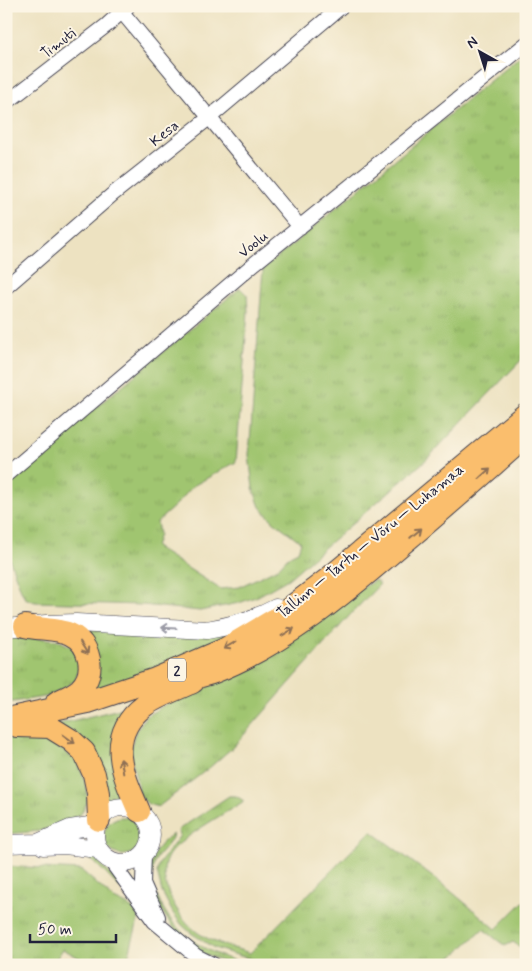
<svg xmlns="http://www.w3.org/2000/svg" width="532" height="971" viewBox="0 0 532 971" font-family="Mynerve,sans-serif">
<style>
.grass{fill:url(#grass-tufts);stroke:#617456}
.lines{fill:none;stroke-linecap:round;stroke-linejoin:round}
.minor-casing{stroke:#403f4f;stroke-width:16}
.tertiary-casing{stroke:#403f4f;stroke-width:19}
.trunk-casing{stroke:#403f4f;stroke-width:24}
.minor{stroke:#fff;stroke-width:14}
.tertiary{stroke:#fff;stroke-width:18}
.trunk{stroke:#fabe6d;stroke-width:22}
.oneway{stroke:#8e7054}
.oneway2{stroke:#9c9ca7}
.labels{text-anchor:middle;stroke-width:4;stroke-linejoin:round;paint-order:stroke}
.shield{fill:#fcf5e5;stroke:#63616e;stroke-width:1}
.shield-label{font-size:14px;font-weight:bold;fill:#22223b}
.street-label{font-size:15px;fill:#22223b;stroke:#fcf5e5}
</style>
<defs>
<pattern id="grass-tufts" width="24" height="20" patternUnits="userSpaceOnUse" patternTransform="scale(1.25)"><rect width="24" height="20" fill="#a0c570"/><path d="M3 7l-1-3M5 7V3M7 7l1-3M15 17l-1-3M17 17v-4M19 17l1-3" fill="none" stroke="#8aa962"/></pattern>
</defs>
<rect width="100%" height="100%" fill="#fcf5e5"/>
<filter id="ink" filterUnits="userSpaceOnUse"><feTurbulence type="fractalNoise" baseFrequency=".02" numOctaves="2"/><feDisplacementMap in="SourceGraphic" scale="10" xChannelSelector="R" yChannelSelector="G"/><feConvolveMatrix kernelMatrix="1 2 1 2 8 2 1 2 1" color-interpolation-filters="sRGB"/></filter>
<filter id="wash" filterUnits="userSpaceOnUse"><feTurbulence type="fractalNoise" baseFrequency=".0096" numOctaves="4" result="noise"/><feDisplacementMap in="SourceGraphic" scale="20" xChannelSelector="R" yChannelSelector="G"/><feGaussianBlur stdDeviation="1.12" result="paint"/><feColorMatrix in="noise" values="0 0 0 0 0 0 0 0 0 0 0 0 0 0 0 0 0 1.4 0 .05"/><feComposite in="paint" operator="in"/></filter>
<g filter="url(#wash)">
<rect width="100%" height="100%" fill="#ede2c1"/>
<path class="grass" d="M526,51V355L426,460L288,579L258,596L239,603L200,611L142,605L35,602L25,598L21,590L6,550V482L240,288L247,295L248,311L236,462L193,486L178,503L157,522L159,534L155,547L220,589L239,587L278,568L290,555L298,551L301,542L273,521L260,507L253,488L249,455L263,269Z
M375,580L380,584L350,615L233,747L209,768L158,807L148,804L140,796L130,751L134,736L145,717L166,704L210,685Z
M81,629L235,632L226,640L86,695Z
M25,637L57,640L74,648L81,663L75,681L50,696L6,703V638Z
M132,706L124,800H114L106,803L59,724Z
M27,737L49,741L78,761L87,789V802L81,814L62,823L40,831L6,834V739Z
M229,796H236L244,801C226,813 175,840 167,858C155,882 182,925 203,936C217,944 234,948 250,953L371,831L446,887L496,929L526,899V951L513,942L505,946L483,929L444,965H270L214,948L191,933L182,925L173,913L162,892L157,872L159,864L179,837L180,834L178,830Z
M104 836a19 19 0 1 1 38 0a19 19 0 1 1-38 0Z
M173,834C171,845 160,851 155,861C152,867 153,875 149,880C150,857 154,848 173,834Z
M81,854L93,856L126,891C111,884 100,862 81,854Z
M6,866L81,870L114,899L131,907L139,917L126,965H92L63,949L52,965H6Z
M149,886H153C170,934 202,952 249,965C198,965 168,929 149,886Z"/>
</g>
<g filter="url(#ink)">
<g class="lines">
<defs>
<path id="minor" d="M117,6L300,227
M6,103L107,25L127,7
M6,287L113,194L209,118L342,6
M6,475L255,263L526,44
M144,854L143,883L158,917
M110,860L154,921L196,956L214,965"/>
<path id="tertiary" d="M6,628L46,624L76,623L207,630C231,626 254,620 276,608
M95 835a28 28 0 1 1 56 0a28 28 0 1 1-56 0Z
M6,844L38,843L70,829L96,825
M41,844L43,846L65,845L98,849"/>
<path id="trunk" d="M25,626C37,629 60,629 70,634C90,643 97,673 80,689C73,695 65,698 57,702
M177,683C189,679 202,676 214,672C285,644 345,593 402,544C444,509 485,472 526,436
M6,719L87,702L153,680L225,649L277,618L328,579L526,414
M17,726L50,727L71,740L84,752L94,774L98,793L99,820
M139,811C123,775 105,736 144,706C157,696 178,689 193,682"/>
</defs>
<use href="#minor" class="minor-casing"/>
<use href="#tertiary" class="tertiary-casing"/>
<use href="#trunk" class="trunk-casing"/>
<use href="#minor" class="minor"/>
<use href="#tertiary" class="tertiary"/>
<use href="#trunk" class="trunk"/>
</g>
<defs><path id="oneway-shaft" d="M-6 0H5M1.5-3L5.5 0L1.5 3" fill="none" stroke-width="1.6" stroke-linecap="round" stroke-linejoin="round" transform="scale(1.25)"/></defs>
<g class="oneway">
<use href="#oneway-shaft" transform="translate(485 473) rotate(-42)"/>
<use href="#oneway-shaft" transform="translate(416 533) rotate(-40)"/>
<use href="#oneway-shaft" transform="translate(288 632) rotate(-31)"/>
<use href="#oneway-shaft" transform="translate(230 645) rotate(150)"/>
<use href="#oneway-shaft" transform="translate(84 648) rotate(58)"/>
<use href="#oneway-shaft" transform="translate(69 739) rotate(36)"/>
<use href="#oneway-shaft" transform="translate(122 766) rotate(-100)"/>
</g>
<use class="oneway2" href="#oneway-shaft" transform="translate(169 628) rotate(-177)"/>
</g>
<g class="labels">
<rect class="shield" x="168" y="658.5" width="18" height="23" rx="4"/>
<g class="shield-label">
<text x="177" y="675">2</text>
</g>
<g class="street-label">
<text transform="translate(58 43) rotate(-38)" y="5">Timuti</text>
<text transform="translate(164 133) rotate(-39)" y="5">Kesa</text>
<text transform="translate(253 244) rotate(-39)" y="5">Voolu</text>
<text transform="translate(370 541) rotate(-39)" y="5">Tallinn — Tartu — Võru — Luhamaa</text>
</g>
</g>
<rect width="532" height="971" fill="none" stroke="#fcf5e5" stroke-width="25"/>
<g transform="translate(480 52) rotate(321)" stroke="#fcf5e5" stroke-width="4" paint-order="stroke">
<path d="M0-4L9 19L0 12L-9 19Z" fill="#22223b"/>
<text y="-8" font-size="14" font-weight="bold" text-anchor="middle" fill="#22223b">N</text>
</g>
<path d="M30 934v8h86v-8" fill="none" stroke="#22223b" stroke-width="2.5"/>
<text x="38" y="934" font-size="15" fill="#22223b" stroke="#fcf5e5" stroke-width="4" paint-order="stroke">50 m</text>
</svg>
